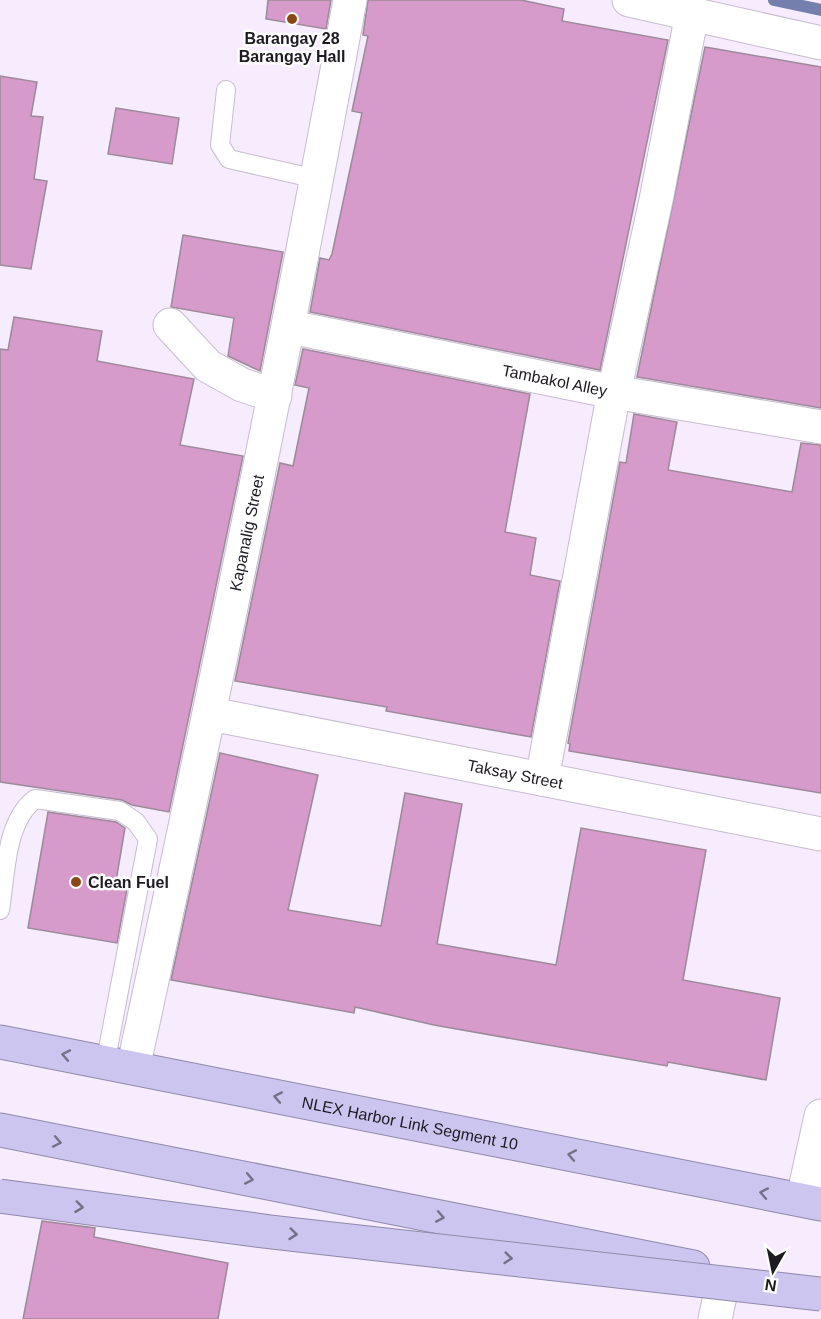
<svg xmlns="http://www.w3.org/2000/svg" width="821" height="1319" viewBox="0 0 821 1319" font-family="Arial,sans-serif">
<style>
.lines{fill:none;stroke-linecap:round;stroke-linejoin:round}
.stream{stroke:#747fae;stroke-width:12}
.building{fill:#d69acb;stroke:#9b8a98;stroke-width:1.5}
.lane-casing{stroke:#c7bcce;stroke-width:20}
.street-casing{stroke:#c7bcce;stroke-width:35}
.secondary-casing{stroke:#c7bcce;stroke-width:35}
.highway-casing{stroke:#8f89a8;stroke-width:35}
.lane{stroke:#fff;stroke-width:18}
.street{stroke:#fff;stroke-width:33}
.secondary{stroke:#fff;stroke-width:33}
.highway{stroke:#ccc5f0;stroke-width:33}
.highway-bridge-casing{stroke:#8f89a8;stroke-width:35;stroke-linecap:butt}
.highway-bridge{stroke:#ccc5f0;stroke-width:33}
.oneway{stroke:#757088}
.poi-dot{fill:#894815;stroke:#fdfdfd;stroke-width:2}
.labels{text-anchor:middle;stroke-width:5;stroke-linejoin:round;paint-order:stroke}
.poi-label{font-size:16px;font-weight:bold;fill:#1e1a21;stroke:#fdfdfd}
.street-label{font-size:16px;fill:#1e1a21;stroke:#fdfdfd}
</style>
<rect width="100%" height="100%" fill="#f7ebfe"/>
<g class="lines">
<path class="stream" d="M774,0L821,10"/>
</g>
<path class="building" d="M268,0H331L326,29L266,19Z
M368,0H521L564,9L562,21L668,40L600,370L310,312L320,258L329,260L332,254L362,113L352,111L368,36L363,35Z
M705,47L821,67V408L637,377Z
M0,76L37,82L31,116L43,117L34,179L47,181L31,269L0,265Z
M116,108L179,118L172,164L108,154Z
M183,235L283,252L260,371L228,356L234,318L171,307Z
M14,317L102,331L97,361L194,379L180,445L243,456L169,812L132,805L122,800L0,782V349L8,350Z
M303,349L530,394L505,532L536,538L530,575L560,581L531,737L386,711L387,707L235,681L280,463L293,466L309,388L295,385Z
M634,414L677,422L668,470L792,492L801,443L821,445V793L569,751L570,744L568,743L620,462L626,463Z
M220,753L318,775L288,910L381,926L405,793L462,804L437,944L556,965L581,828L706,850L683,980L780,998L766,1080L668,1062L667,1066L434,1025L355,1007L354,1013L171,980Z
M48,812L116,822L125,828L115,887L127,889L117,943L28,928Z
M42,1221L95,1228L94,1237L228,1263L218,1319H23Z"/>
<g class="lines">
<defs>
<path id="lane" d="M226,90L220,145L229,159L317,179
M0,910C6,874 5,822 35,799L120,811L136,822L148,839L106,1059"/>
<g id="street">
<path d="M629,0L821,43"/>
<path d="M170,325L208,366L242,385L275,396"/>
<path id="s1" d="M290,327L614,392L821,427"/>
<path id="s2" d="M211,714L821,834"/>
<path d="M542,779L614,392L656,200L692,14"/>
<path id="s3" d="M134,1064C211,710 285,356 350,0"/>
</g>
<path id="secondary" d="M805,1189L821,1116
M715,1319L722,1287"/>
<g id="highway">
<path id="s4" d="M0,1042L821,1204"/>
<path d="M0,1130L693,1267"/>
</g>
</defs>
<use href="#lane" class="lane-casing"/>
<use href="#street" class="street-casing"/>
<use href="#secondary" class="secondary-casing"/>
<use href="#highway" class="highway-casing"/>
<use href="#lane" class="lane"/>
<use href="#street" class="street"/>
<use href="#secondary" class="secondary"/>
<use href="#highway" class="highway"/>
<defs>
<path id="highway-bridge" d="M0,1196L271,1232L821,1294"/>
</defs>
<use href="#highway-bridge" class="highway-bridge-casing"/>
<use href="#highway-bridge" class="highway-bridge"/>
</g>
<defs><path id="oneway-chevron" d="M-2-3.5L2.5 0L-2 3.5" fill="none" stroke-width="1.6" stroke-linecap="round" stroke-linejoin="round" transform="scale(1.5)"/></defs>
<g class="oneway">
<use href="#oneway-chevron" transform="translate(66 1055) rotate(-169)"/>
<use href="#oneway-chevron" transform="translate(278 1097) rotate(-169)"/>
<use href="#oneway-chevron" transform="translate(57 1142) rotate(11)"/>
<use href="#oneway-chevron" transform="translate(572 1155) rotate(-169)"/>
<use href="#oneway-chevron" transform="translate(249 1179) rotate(11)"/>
<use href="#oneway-chevron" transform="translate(764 1193) rotate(-169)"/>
<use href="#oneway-chevron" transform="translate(79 1207) rotate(7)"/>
<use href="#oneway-chevron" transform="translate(440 1217) rotate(11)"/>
<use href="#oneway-chevron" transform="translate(293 1234) rotate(6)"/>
<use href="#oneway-chevron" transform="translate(508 1258) rotate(6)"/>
</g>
<g class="poi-dot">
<circle cx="292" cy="19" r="6"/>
<circle cx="76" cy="882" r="6"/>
</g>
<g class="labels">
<g class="poi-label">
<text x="292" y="44">Barangay 28<tspan x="292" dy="18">Barangay Hall</tspan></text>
<text x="88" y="888" text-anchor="start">Clean Fuel</text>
</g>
<g class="street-label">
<text dy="6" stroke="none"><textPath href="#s1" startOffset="270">Tambakol Alley</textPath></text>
<text dy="6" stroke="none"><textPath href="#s3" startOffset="543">Kapanalig Street</textPath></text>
<text dy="6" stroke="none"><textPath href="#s2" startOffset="310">Taksay Street</textPath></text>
<text dy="6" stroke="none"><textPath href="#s4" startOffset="418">NLEX Harbor Link Segment 10</textPath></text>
</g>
</g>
<g transform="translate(773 1271) rotate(189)" stroke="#fdfdfd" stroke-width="4.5" paint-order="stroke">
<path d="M0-4.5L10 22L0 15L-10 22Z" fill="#1e1a21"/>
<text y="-9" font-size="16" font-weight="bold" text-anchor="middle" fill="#1e1a21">N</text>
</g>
</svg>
